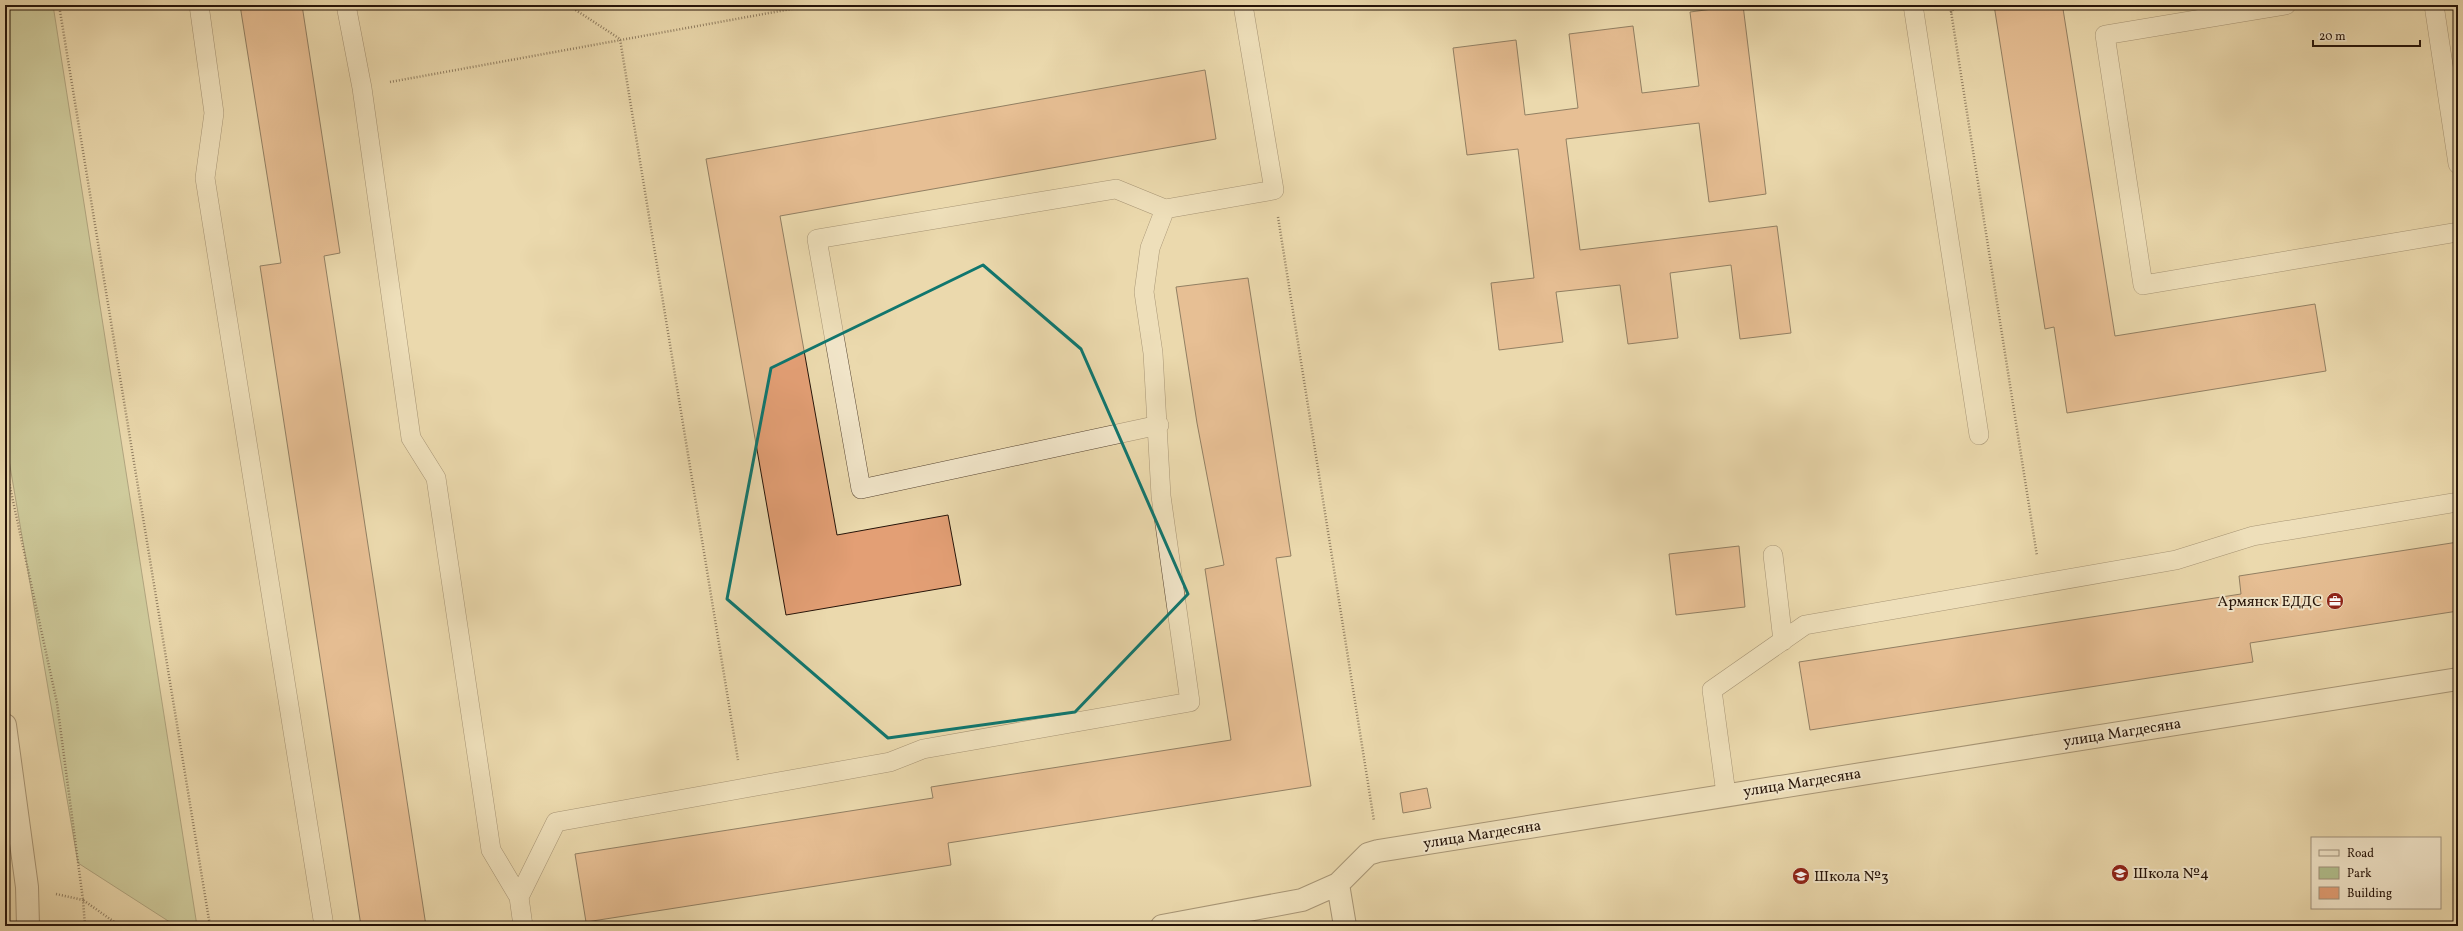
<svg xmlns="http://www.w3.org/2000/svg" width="2463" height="931" viewBox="0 0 2463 931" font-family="Vollkorn,serif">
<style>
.green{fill:#b2c08e;stroke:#6c6a4c}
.building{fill:#e39f75;stroke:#261409}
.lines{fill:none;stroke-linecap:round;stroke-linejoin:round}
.lane-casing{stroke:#574532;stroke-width:20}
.street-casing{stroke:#574532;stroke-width:24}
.path{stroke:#261409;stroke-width:2.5;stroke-dasharray:1 2;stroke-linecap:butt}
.lane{stroke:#f2e6ca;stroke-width:19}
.street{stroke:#f2e6ca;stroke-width:22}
.marked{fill:none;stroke:#0f766e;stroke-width:3;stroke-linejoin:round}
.labels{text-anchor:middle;stroke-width:4;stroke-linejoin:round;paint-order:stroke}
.poi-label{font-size:15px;fill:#261409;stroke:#f2e6ca;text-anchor:start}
.street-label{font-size:15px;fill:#261409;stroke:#f2e6ca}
</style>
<rect width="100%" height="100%" fill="#ebd9ad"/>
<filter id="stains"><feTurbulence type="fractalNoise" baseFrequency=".005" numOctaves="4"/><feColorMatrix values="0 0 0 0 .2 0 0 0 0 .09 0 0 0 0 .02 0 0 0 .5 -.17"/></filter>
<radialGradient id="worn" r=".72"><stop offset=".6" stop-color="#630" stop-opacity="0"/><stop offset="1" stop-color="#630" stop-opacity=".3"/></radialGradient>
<path class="green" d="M5,5H53L197,926H176L78,863L5,437Z"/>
<path class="building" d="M240,5H302L340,253L324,256L426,926H361L260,266L281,263Z
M1743,5L1766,194L1709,202L1699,123L1566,139L1580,250L1777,226L1791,333L1740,339L1731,265L1670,273L1678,338L1628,344L1620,285L1556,292L1563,342L1499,350L1491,283L1534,278L1518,149L1467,155L1453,48L1516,40L1525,115L1578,108L1569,34L1633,26L1642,93L1699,86L1690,12Z
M1994,5H2087L2063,9L2115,336L2315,304L2326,371L2067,413L2054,327L2045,329Z
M1205,70L1216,139L780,216L837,535L948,515L961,585L786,615L706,159Z
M1248,278L1291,556L1276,558L1311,786L948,843L951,865L586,922L575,854L933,798L931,787L1231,740L1205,569L1224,565L1197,423L1176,287Z
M2458,542V611L2250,643L2253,662L1810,730L1799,662L2241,594L2239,576Z
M1739,546L1745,607L1676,615L1669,554Z
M1427,788L1431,808L1403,813L1400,793Z"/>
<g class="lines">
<defs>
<path id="lane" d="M199,5L214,113L205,178L324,926
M346,5L362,88L411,438L436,478L491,850L519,897L523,926
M1913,5L1979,435
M2286,5L2105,35L2143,285L2458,232
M2434,5L2458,164
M1159,425L861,489L817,239L1116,189L1165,209L1274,190L1243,5
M1773,555L1783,641
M1726,794L1712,690L1805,625L2176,560L2253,536L2458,502
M519,897L556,822L890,762L923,749L1190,702L1161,496L1153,353L1144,292L1150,248L1165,209"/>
<path id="street" d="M5,725L27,887L28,926
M1338,884L1345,926
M1162,926L1302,900L1338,884L1368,854L1378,851L2458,679"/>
</defs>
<use href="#lane" class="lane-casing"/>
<use href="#street" class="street-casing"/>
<path class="path" d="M59,5L210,926
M568,5L620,39L738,760
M1950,5L2037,556
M1951,13L1955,5
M390,82L813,5
M1278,217L1374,821
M5,464L57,703L83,900L120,926
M56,894L83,900L85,926"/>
<use href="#lane" class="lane"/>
<use href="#street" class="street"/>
</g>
<path d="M0 0H2463V931H0ZM983,265L1081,349L1188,594L1075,712L888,738L727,599L771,368Z" fill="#ebd9ad" fill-opacity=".55" fill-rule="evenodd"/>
<path class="marked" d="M983,265L1081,349L1188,594L1075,712L888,738L727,599L771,368Z"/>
<defs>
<symbol id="office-disc" viewBox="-11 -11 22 22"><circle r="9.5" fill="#8f2418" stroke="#f2e6ca"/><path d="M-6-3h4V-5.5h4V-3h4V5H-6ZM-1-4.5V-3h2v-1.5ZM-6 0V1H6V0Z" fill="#fff"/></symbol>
<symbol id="school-disc" viewBox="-11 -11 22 22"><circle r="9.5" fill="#8f2418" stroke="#f2e6ca"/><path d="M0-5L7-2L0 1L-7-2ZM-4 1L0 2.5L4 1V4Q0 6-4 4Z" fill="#fff"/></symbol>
</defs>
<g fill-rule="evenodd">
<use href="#office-disc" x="2325" y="591" width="20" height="20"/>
<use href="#school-disc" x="2110" y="863" width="20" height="20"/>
<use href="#school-disc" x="1791" y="866" width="20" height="20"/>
</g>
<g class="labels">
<g class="poi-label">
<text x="2322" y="606" text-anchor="end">Армянск ЕДДС</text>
<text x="2133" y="878">Школа №4</text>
<text x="1814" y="881">Школа №3</text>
</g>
<g class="street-label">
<text transform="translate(2122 732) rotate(-9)" y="5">улица Магдесяна</text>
<text transform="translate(1802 782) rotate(-9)" y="5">улица Магдесяна</text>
<text transform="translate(1482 834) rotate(-9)" y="5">улица Магдесяна</text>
</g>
</g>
<rect width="2463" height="931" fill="none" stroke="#ebd9ad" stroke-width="20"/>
<rect x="6" y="6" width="2451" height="919" fill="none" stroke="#261409" stroke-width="2"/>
<rect x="10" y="10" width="2443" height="911" fill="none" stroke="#261409"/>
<rect x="2311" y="837" width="130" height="72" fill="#f2e6ca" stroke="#a0927d"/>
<rect x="2319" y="850" width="20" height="6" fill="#f2e6ca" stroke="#a0927d"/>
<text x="2347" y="857" font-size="12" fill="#261409">Road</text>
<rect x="2319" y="867" width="20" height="12" fill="#b2c08e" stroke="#a0927d"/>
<text x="2347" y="877" font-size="12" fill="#261409">Park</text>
<rect x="2319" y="887" width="20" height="12" fill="#e39f75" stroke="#a0927d"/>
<text x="2347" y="897" font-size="12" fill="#261409">Building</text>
<path d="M2313 40v6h107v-6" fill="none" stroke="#261409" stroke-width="2"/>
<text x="2319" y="40" font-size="12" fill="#261409" stroke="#f2e6ca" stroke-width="3" paint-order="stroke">20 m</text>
<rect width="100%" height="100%" filter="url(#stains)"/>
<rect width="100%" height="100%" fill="url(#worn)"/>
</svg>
